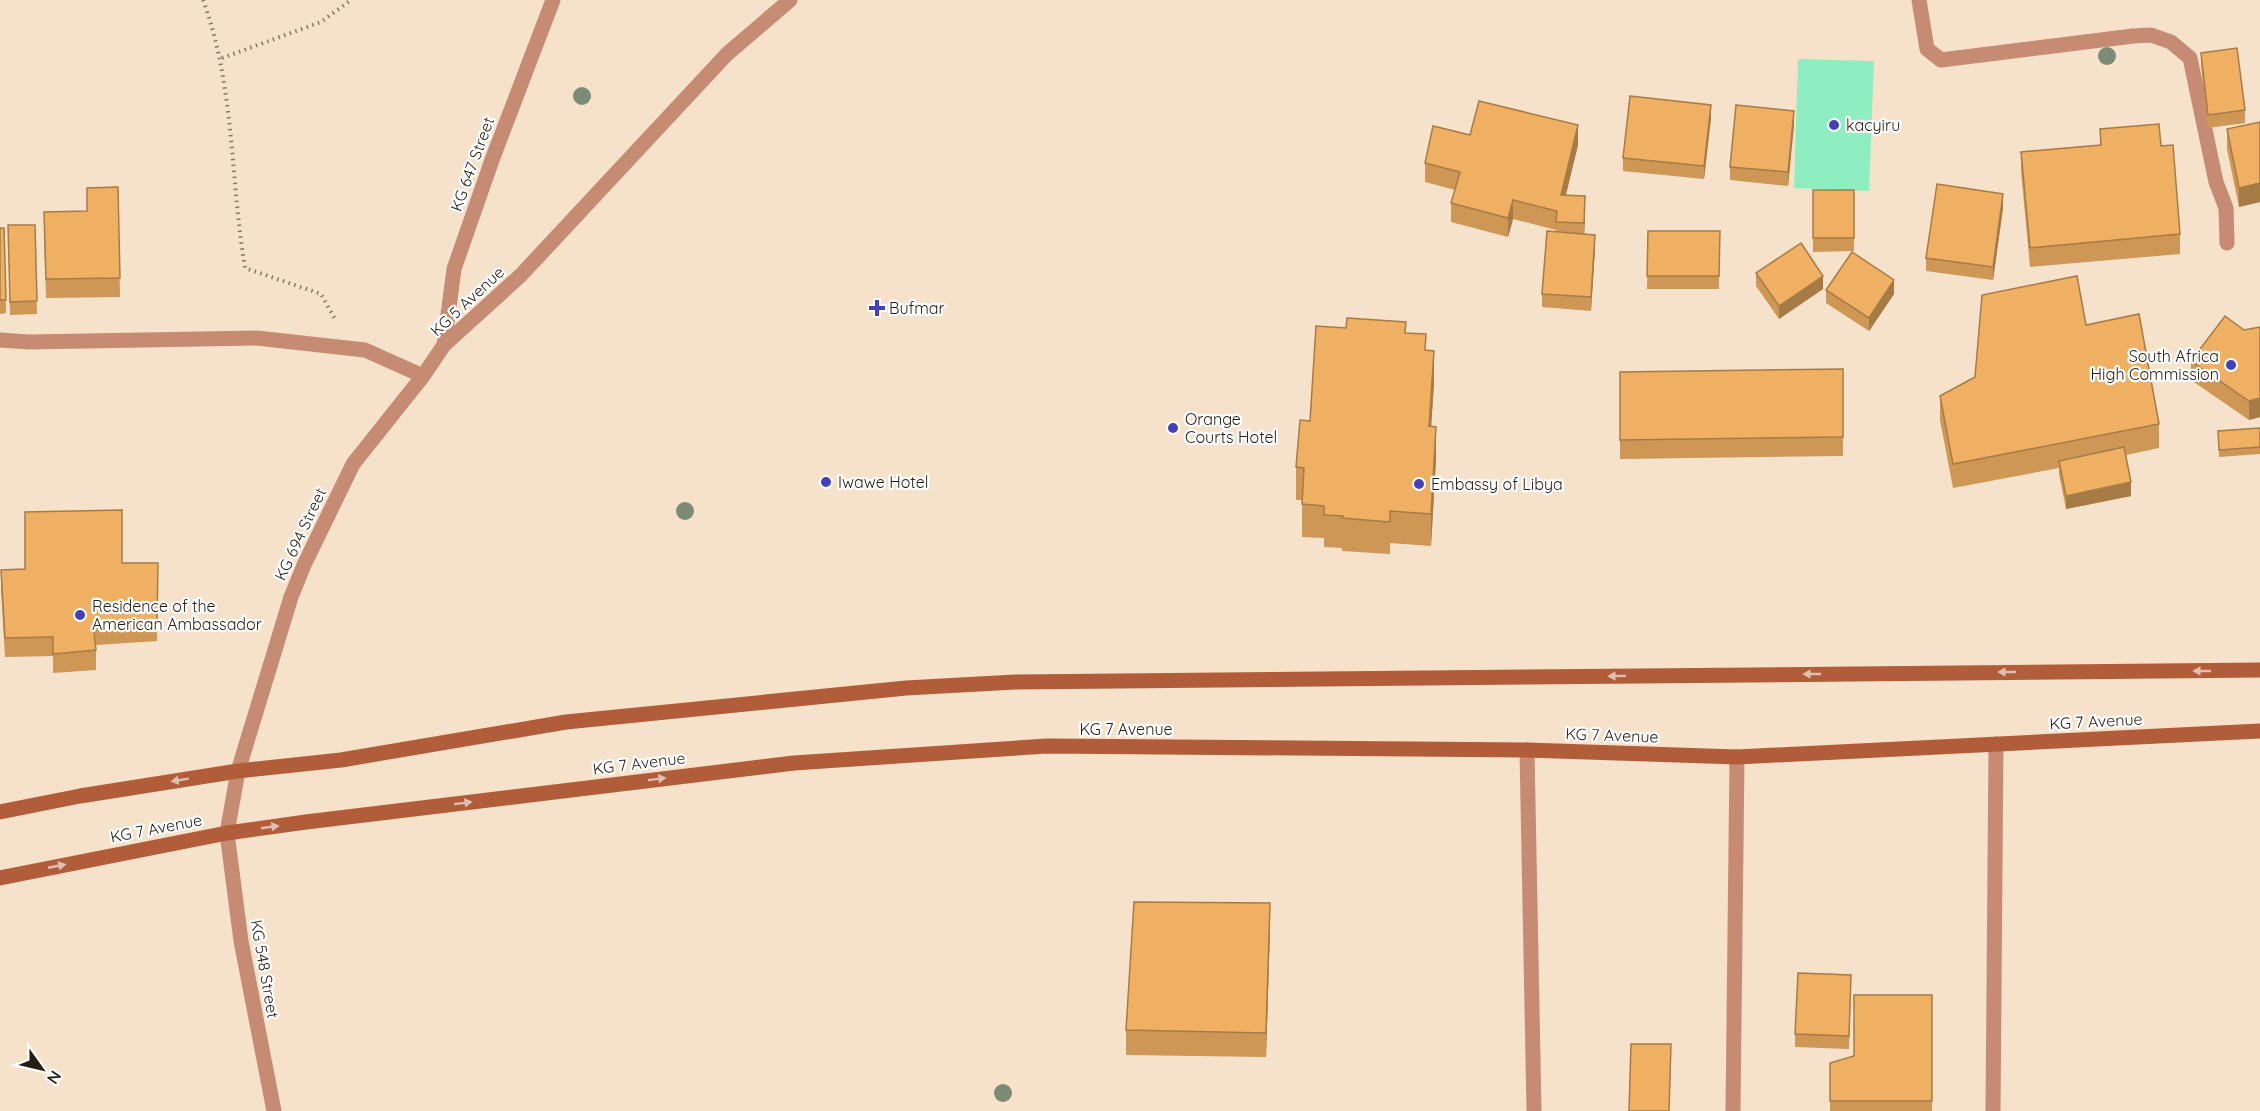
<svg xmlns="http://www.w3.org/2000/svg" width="2260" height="1111" viewBox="0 0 2260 1111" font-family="Quicksand,sans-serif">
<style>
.green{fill:#8eeec2}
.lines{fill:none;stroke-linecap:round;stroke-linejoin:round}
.path{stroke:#857868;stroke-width:4;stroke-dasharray:1.5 4.5;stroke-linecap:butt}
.service{stroke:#c68b73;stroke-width:15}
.minor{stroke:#c68b73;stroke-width:15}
.tertiary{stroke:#c68b73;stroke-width:15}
.secondary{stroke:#b25d39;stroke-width:15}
.tree{fill:#7c8b76}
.wall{fill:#ce9756}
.shaded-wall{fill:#a77b46}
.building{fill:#efb064;stroke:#a77b46;stroke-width:1.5}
.oneway{fill:#e0beb0}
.poi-dot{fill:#4241b7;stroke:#fff;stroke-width:2}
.labels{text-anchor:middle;stroke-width:4.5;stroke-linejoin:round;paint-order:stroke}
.poi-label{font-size:16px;fill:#251e15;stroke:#fff;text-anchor:start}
.street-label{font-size:16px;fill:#251e15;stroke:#fff}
</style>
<rect width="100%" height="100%" fill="#f6e1ca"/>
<path class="green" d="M1798,59L1874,61L1869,191L1794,188Z"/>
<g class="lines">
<path class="path" d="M203,0C235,87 230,178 245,268L321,294L336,321
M222,58L321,22L351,0"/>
<path class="service" d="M1919,0L1927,49L1941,60L2133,36L2151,35L2171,42L2190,58L2216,182L2226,208L2227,243
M1527,750L1534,1111
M1733,1111L1737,757
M1993,1111L1996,744"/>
<path class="minor" d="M0,340L29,342L257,338L365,350L423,376
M444,345L454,269L492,160L553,0
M238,771L291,597L304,565L353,464L423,376L444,345L521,275L727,54L790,0"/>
<path class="tertiary" d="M238,771L227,833L241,941L274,1111"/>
<path class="secondary" d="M0,812L80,796L238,771L341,760L566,722L906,688L1015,682L2260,670
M0,878L227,833L306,822L794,763L1047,746L1527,750L1737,757L2260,731"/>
</g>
<g class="tree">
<circle cx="2107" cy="56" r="9"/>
<circle cx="582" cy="96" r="9"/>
<circle cx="685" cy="511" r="9"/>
<circle cx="1003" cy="1093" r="9"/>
</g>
<path class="wall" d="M2201,53L2245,110V123L2208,128L2201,66Z
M1711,118L1704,179L1623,171V158Z
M2260,122V202L2239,207L2227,149V129Z
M1794,124L1788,186L1730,180V167Z
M2100,129L2161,146L2180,234V254L2030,267L2021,171V152L2100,145Z
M1578,145L1566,195L1585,215L1584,234L1595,248L1591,311L1542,307V294L1556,230L1513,219L1508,237L1451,222V203L1455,190L1425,182V163Z
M118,187L120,297L46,298L44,231L87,211Z
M1813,190H1854V251L1813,252Z
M2003,208L1993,280L1926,271V258Z
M8,225H35L37,314L10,315Z
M0,228H4L6,313L0,314Z
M1648,231H1720L1719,289H1647Z
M1756,273L1823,289L1779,319L1756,286Z
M1826,290L1894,294L1869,331L1826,303Z
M2086,325L2159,424V448L2126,455L2131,496L2066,509L2059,474V468L1953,488L1940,420V396Z
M2260,327V417L2249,420L2191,380V361L2244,330Z
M1406,333L1426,350L1434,383L1431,427L1436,459L1431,546L1390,543V554L1342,551V548L1324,547V538L1302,537V500H1296V467L1310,421Z
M1843,369V456L1620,459V372Z
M2260,428V454L2219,457L2218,431Z
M122,563H158L157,641L96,645V670L53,673V656L5,657L1,589V570Z
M1270,928L1266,1057L1126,1055V1030Z
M1851,988L1849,1049L1795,1047V1034Z
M1932,995V1111H1830V1063L1854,1056Z"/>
<path class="shaded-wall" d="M1711,105V118L1704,179V166Z
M1794,111V124L1788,186V172Z
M1578,125V145L1561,214V195Z
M2260,183V202L2239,207V188Z
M2003,194V208L1993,280V267Z
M1585,196V215L1584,242V223Z
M1513,200V219L1508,237V218Z
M1595,235V248L1591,311V297Z
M1823,276V289L1779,319V306Z
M1894,280V294L1869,331V318Z
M1434,351V383L1429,459V426Z
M2260,398V417L2249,420V401Z
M1436,427V459L1431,546V514Z
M2131,482V496L2066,509V496Z
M1270,903V928L1266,1057V1033Z"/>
<path class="building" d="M2237,48L2245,110L2208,115L2201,53Z
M1630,96L1711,105L1704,166L1623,158Z
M1479,101L1578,125L1561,195L1585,196L1584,223L1556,222L1557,211L1513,200L1508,218L1451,203L1460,172L1425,163L1433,126L1470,135Z
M1736,105L1794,111L1788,172L1730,167Z
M2260,122V183L2239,188L2227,129Z
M2159,124L2161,146L2173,145L2180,234L2030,248L2021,152L2101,145L2100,129Z
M1937,184L2003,194L1993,267L1926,258Z
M118,187L120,278L46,279L44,212L87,211V188Z
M1813,190H1854V238H1813Z
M8,225H35L37,301L10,302Z
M0,228H4L6,300H0Z
M1547,231L1595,235L1591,297L1542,294Z
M1648,231H1720L1719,276H1647Z
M1801,243L1823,276L1779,306L1756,273Z
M1852,252L1894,280L1869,318L1826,290Z
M2077,276L2086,325L2139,314L2159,424L1953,464L1940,396L1975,377L1982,295Z
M2225,316L2244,330L2260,327V398L2249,401L2191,361Z
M1347,318L1406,322L1405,333L1426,334L1425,350L1434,351L1429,426L1436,427L1431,514L1390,511V522L1342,518L1343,516L1324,515V506L1302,504L1304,468L1296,467L1300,420L1310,421L1316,326L1346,328Z
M1843,369V437L1620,440V372Z
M2260,428V447L2219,450L2218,431Z
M2124,447L2131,482L2066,496L2059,461Z
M122,510V563H158L157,622L93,626L96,650L53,654V637L5,638L1,570L25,569V512Z
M1134,902L1270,903L1266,1033L1126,1030Z
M1798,973L1851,975L1849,1036L1795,1034Z
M1854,995H1932V1101H1830V1063L1854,1056Z
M1631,1044H1671L1669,1111H1629Z"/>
<defs><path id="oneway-solid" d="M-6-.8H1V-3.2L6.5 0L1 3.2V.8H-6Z" transform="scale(1.5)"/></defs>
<g class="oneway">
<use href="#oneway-solid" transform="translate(2202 671) rotate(180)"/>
<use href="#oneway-solid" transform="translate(2007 672) rotate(180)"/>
<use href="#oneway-solid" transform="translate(1812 674) rotate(180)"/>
<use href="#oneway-solid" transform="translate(1617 676) rotate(179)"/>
<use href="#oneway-solid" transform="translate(657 779) rotate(-7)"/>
<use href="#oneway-solid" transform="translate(180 780) rotate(171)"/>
<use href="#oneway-solid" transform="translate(463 803) rotate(-7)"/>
<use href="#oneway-solid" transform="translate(270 827) rotate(-8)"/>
<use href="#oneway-solid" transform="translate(57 866) rotate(-11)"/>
</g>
<g class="poi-dot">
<circle cx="1834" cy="125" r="6"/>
<path d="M874 299h6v6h6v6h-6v6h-6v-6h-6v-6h6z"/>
<circle cx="2231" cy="365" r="6"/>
<circle cx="1173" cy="428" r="6"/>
<circle cx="826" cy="482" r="6"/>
<circle cx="1419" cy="484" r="6"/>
<circle cx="80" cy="615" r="6"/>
</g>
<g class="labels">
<g class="poi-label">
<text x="1846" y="131">kacyiru</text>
<text x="889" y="314">Bufmar</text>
<text x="2219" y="362" text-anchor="end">South Africa<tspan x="2219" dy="18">High Commission</tspan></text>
<text x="1185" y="425">Orange<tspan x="1185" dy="18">Courts Hotel</tspan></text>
<text x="838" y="488">Iwawe Hotel</text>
<text x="1431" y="490">Embassy of Libya</text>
<text x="92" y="612">Residence of the<tspan x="92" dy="18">American Ambassador</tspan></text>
</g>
<g class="street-label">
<text transform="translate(472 164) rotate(-70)" y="6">KG 647 Street</text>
<text transform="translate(467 301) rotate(-43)" y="6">KG 5 Avenue</text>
<text transform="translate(300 534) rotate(-65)" y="6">KG 694 Street</text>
<text transform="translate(2096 721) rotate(-3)" y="6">KG 7 Avenue</text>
<text x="1126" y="735">KG 7 Avenue</text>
<text transform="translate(1612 735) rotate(2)" y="6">KG 7 Avenue</text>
<text transform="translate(639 763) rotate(-7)" y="6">KG 7 Avenue</text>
<text transform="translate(156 828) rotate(-11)" y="6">KG 7 Avenue</text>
<text transform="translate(265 969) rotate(80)" y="6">KG 548 Street</text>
</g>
</g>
<g transform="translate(42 1069) rotate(124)" stroke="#ffffff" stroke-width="4.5" paint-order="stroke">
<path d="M0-4.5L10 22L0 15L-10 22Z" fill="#251e15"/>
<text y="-9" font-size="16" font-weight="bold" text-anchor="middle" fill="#251e15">N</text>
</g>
</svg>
